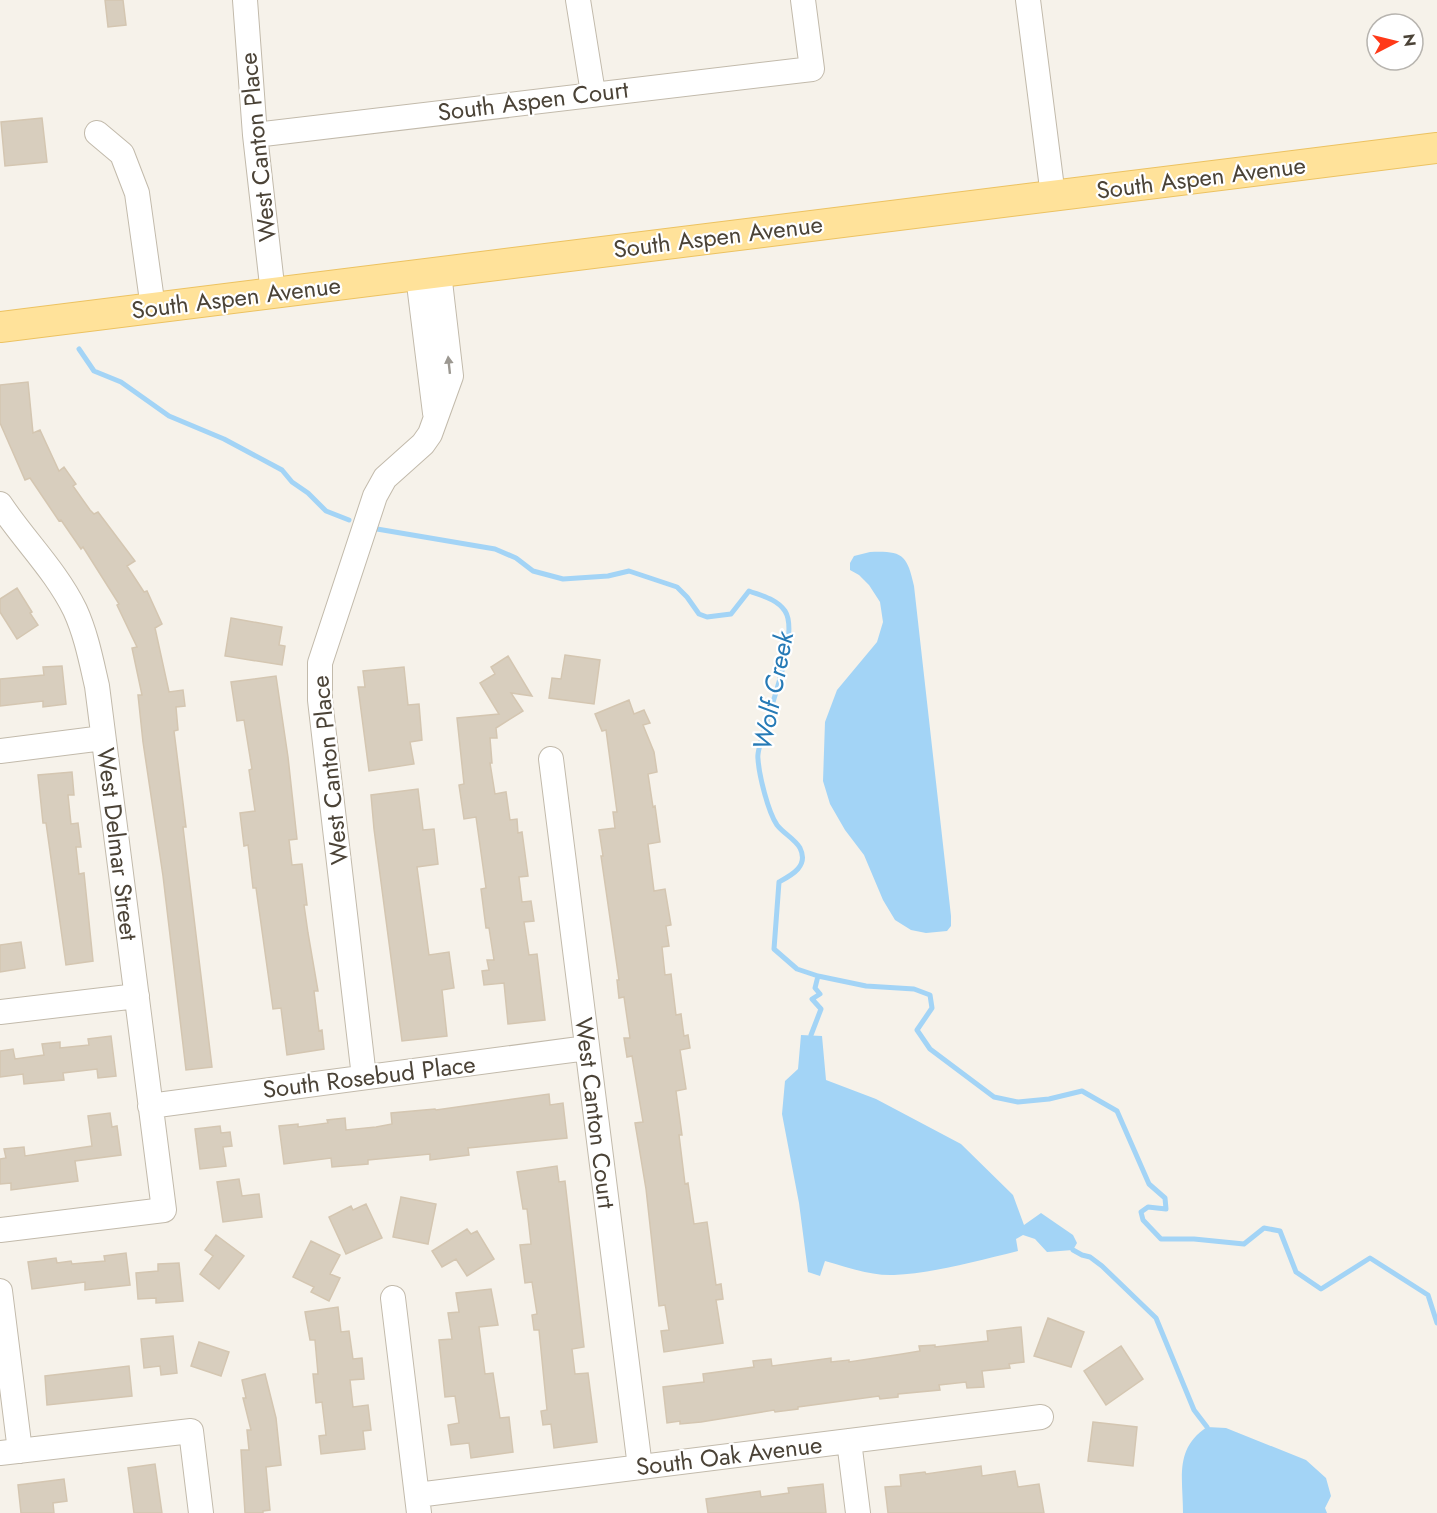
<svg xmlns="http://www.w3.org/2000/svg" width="1437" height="1513" viewBox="0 0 1437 1513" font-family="Jost,sans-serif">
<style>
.water{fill:#a3d4f6}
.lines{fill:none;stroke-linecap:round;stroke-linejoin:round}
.stream{stroke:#a3d4f6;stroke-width:5}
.building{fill:#d8cebe;stroke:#d4c6b1;stroke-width:1.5}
.minor-casing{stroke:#c2baab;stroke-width:26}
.major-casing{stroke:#ecc261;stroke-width:32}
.minor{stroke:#fff;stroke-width:24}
.major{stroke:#ffe29a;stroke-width:30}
.oneway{fill:#9c9891}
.labels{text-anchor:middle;stroke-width:4.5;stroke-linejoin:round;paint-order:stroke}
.street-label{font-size:24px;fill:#4b4337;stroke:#fff}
.water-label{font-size:26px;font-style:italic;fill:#267ab6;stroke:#fff}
</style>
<rect width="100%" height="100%" fill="#f6f2ea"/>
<path class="water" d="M870,552C902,551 907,554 914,586L951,916V926L947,931L926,933L911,930L895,920L883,900L864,855L845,830L830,804L823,781L825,722L837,690L877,642L883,622L880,602L869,585L859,575L850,570V563L854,556Z
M801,1035L822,1036L826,1080L876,1099L961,1144L1013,1195L1024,1225L1041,1213L1073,1235L1077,1243L1073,1250L1047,1252L1035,1239L1023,1235L1016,1239L1018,1251C977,1261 935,1273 894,1275C870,1276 847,1267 825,1261L820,1276L808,1272L799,1203L782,1114L785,1081L798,1069Z
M1207,1427L1226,1428L1306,1460L1326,1478L1331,1496L1325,1508L1327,1513H1183C1183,1478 1174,1449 1207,1427Z"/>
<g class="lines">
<path class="stream" d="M79,349L94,371L121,382L169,416L224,439L282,470L292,482L308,493L326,511L349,520
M377,529L495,549L516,558L533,571L563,579L608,576L629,571L677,587L687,597L699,614L707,617L731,614L749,591C762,596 777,599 785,611C800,634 768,713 761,741C760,746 757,753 758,759C759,775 768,812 777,825C783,833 795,839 800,848C809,866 792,875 779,882L774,949L797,969L818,976L866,986L914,989L930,995L932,1008L917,1030L930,1049L994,1097L1018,1102L1049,1099L1082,1091L1117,1111L1149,1184L1165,1198L1166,1209L1148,1207L1141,1212L1143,1220L1161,1239H1194L1244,1244L1264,1228L1280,1231L1296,1272L1321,1289L1370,1258L1428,1295L1437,1323
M811,1035L821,1009L812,999L820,994L815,988L818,976
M1073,1250L1082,1255L1090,1257L1102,1266L1156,1318L1194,1410L1207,1427"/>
</g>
<path class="building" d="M105,0H123L126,25L108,27Z
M42,118L47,162L5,166L1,122Z
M28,382L33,433L40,430L59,471L64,467L76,484L73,486L90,510L94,514L98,512L135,561L127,566L144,592L147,591L162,624L155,628L169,692L183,690L185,706L176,707L178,730L174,731L186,827H183L212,1067L186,1070L163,876L143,742L138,695H142L132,648L137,647L117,605L119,604L83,547L81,549L61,520L59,521L30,478L25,480L0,423V385Z
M17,588L32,612L30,613L38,625L17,639L0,612V599Z
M231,618L282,627L279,645L285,646L282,665L225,656Z
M565,655L600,660L594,704L549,698L552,678L561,679Z
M508,656L532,696L511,693L523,711L496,728L497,738H490L492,763H490L495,794L506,792L510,820L517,819L518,833L522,832L528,876L519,877L522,902L531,901L534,921L524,922L529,955L537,954L545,1020L508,1024L504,983L484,985L482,971L489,970L487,960H494L489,928H486L481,889L486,888L476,817L464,819L459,785L464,784L457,718L499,714L480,683L495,674L491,667Z
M62,666L66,704L43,707V701L0,706V679L44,675L43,667Z
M404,667L408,705L419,704L422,740L410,742L414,764L369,771L358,687H365L363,671Z
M276,676L288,757L297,839L289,840L292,865L302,864L307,905H304L308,933L318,991H314L319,1031L322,1030L324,1049L287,1055L281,1008L273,1009L256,888H253L248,845L244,846L240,813L255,811L249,770L252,769L244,720L237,721L231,682Z
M629,700L634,714L644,710L650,723L643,725L654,752L657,772L648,774L653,807L655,806L660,842L648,844L654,891L665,889L671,925L666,926L669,946L662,947L665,975L671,974L676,1015L681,1014L684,1036L688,1035L690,1048L680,1050L686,1089L676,1091L682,1135H679L685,1184L688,1183L694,1224L707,1222L716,1285L721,1284L723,1299L716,1300L723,1343L664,1352L661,1331L669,1330L665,1305L659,1306L646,1189L635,1123L643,1122L632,1056L627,1057L624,1038H630L624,997L619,998L617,980H619L601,856H603L599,830L615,828L613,812H617L606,730L602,731L595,714Z
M72,772L74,795H68L71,824L78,823L81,847H76L79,874L84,873L93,961L66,965L46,823H43L38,775Z
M418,789L423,830L434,829L438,864L417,867L429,955L449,952L454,988L442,990L447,1036L402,1041L374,829L371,795Z
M21,942L25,968L0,972V945Z
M111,1036L116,1076L98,1078L97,1069L63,1073L64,1080L24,1084L23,1074L0,1077V1051L13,1049L15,1059L44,1055L42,1044L60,1042V1048L89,1045L88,1039Z
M549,1094L550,1105L563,1103L567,1138L468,1148L469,1155L430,1160V1154L368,1160V1164L332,1167L331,1158L284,1164L279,1126L298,1124V1127L328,1123L327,1120L345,1118L346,1130L376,1127L392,1124L391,1113L435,1109L436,1110Z
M110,1113L112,1127L117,1126L121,1155L75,1161L78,1181L11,1190V1183L0,1184V1159L6,1158L4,1149L24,1147L25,1156L92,1146L88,1116Z
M220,1126L221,1133L230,1132L232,1146L223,1147L226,1166L200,1169L195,1129Z
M557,1166L559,1182L565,1181L584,1347L572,1349L575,1374L588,1373L597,1442L554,1448L551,1424L543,1425L541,1411L547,1410L539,1330H534L532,1315L537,1314L532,1282L525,1283L520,1245L531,1244L527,1209H523L517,1172Z
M239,1179L242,1196L259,1194L262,1217L223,1222L217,1182Z
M401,1197L436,1204L428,1244L393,1237Z
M366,1204L382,1238L346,1254L329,1217L351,1206L353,1210Z
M467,1229L471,1234L477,1231L494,1259L467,1276L456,1259L442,1267L432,1251Z
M216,1235L244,1256L219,1289L200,1274L213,1256L205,1250Z
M311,1241L340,1255L330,1274L340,1278L329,1301L311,1292L314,1287L293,1277Z
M126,1253L130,1285L85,1290V1282L32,1289L28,1262L56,1258L57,1263L71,1261L72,1264L105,1261L104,1256Z
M179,1263L183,1301L156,1303V1298L138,1299L136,1273L158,1271V1264Z
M491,1289L498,1325L479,1327L485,1374L493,1373L500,1418L509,1417L513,1452L471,1458L469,1443L451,1445L448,1425L459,1423L455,1396L445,1397L439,1340L452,1339L448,1313L459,1312L456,1293Z
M338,1307L341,1332L349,1331L353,1359L362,1358L364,1379L350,1380L353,1407L368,1405L371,1430L363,1431L365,1449L321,1454L319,1436L326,1435L322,1402L316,1403L313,1374H318L315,1340H310L305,1312Z
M1048,1318L1084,1332L1071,1367L1034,1356Z
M1021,1327L1024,1362L1009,1364L1010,1368L982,1371L984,1387L967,1388L966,1382L939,1385L940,1390L898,1394V1397L880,1399L879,1396L798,1407V1409L775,1412L774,1410L701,1422L680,1424V1421L667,1423L663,1387L704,1382L703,1374L754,1367L753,1361L771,1359L772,1366L831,1358V1362L849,1360V1362L902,1354L920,1351L919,1346L935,1345V1347L988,1341L987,1331Z
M173,1336L177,1373L161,1375L160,1366L144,1368L141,1339Z
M199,1342L229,1352L221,1376L191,1366Z
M1121,1346L1143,1379L1106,1405L1084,1371Z
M129,1366L132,1396L47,1405L45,1376Z
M265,1374L276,1418L281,1465L266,1467L270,1510L263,1511V1513H245L241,1450H249L247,1430H251L243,1398H246L242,1380Z
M1093,1422L1137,1427L1133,1466L1088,1461Z
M155,1464L162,1513H134L128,1468Z
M981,1466L982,1476L1015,1471L1018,1487L1039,1484L1044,1513H888L885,1487L901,1486L900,1475L925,1472L926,1474Z
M64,1479L67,1501L53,1503L54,1513H21L18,1485Z
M823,1484L826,1513H708L706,1499L760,1491L761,1497L789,1493L788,1488Z"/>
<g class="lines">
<defs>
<path id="minor" d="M245,0L255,135L273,294
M578,0L593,93
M1028,0L1053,196
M97,133L122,154L137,193L153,308
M255,135L812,69L803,0
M418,276L435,413
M0,504C24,540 56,571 75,610C86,634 91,660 97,686L164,1210L0,1230
M0,751L103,738
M551,759L640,1467
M0,1012L137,996
M364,1077L320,700V663L375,496L385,478L423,444L430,434L451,376L439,273
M150,1106L587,1048
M0,1291L20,1451
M393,1298L419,1513
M849,1441L858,1513
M0,1453L191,1431L201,1513
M417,1495L1041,1417"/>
<path id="major" d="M0,327L1437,148"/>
</defs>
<use href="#minor" class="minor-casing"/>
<use href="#major" class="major-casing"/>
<use href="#minor" class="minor"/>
<use href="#major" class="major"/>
</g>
<defs><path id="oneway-solid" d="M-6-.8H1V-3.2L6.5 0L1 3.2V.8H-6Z" transform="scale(1.5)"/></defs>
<use class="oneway" href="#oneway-solid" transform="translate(449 365) rotate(-96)"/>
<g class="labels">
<g class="street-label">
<text transform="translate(533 101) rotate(-7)" y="8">South Aspen Court</text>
<text transform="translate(258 147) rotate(-96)" y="8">West Canton Place</text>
<text transform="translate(1201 178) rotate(-7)" y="8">South Aspen Avenue</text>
<text transform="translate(718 237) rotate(-7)" y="8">South Aspen Avenue</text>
<text transform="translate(236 298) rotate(-7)" y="8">South Aspen Avenue</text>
<text transform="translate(330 770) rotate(-96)" y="8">West Canton Place</text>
<text transform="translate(117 844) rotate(83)" y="8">West Delmar Street</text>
<text transform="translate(369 1077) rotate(-7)" y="8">South Rosebud Place</text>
<text transform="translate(595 1113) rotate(83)" y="8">West Canton Court</text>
<text transform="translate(729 1456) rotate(-7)" y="8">South Oak Avenue</text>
</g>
<g class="water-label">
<text transform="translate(773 691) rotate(-79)" y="9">Wolf Creek</text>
</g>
</g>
<g transform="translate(1395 42) rotate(83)"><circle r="28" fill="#ffffff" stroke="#b7b4af" stroke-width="1.5"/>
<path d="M0-4.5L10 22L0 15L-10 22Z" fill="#ff3918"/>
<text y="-9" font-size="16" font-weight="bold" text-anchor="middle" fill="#4b4337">N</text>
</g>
</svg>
